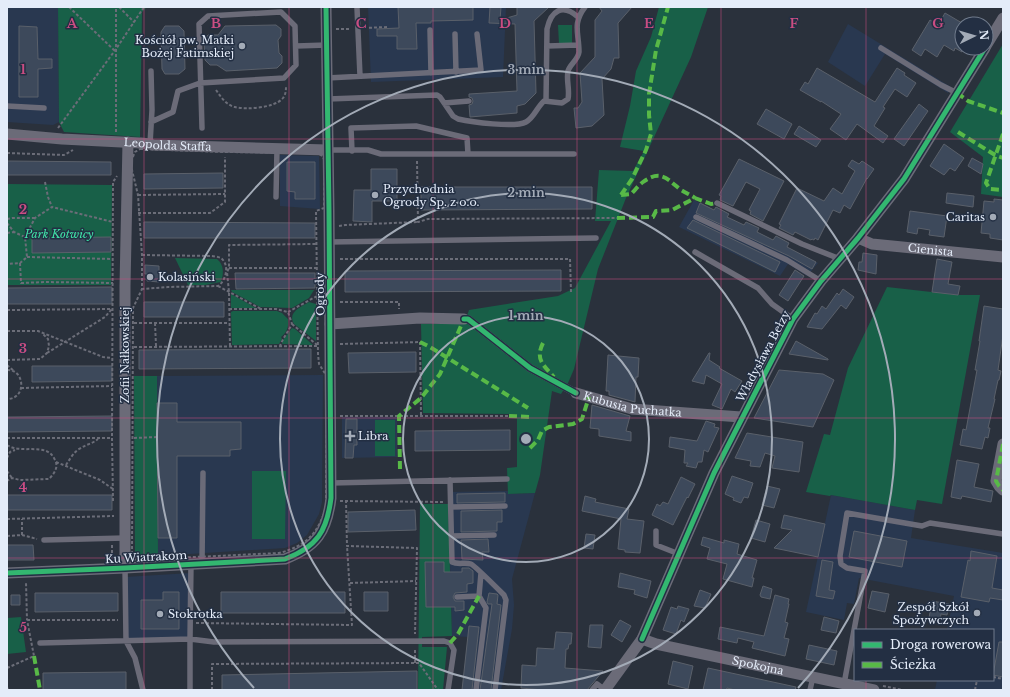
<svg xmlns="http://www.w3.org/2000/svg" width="1010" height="697" viewBox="0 0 1010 697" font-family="'Libre Baskerville',serif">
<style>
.built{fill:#293850}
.green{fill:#186048}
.building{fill:#3d495b;stroke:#5a606a}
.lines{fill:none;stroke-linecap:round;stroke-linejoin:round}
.path{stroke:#6b6d78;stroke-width:2;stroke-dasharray:3 2;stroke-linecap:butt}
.service{stroke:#6b6b78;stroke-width:5.5}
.pedestrian{stroke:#6b6b78;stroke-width:8}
.minor{stroke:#6b6b78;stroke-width:11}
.quiet{stroke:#58b947;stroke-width:4;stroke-dasharray:8 4;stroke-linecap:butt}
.cycleway-casing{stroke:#232f43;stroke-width:8}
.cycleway{stroke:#33b770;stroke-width:5}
.grid{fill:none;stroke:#ca4d82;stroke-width:1;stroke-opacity:0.55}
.ring{fill:none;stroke:#a3abb7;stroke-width:2}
.poi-dot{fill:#a3abb7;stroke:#232f43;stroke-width:1.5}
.labels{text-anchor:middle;stroke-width:3;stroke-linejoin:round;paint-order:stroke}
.poi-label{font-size:11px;fill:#e4ecf9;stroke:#232f43;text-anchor:start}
.street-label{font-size:11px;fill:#e4ecf9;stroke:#232f43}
.park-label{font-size:11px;font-style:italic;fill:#40e4a8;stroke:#232f43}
.grid-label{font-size:13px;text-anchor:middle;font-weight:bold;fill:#ca4d82;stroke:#232f43;stroke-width:3;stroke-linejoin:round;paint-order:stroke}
.centre{fill:#a3abb7;stroke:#232f43;stroke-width:2}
.ring-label{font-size:12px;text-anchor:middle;font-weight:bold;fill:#a3abb7;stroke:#232f43;stroke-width:3;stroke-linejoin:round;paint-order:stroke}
</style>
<rect width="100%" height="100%" fill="#2a313c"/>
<path class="built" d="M7,7H58L59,122L53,125L7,122Z
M368,7H506L503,77L371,82Z
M848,24L951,87L948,93L885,54L865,86L828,62Z
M280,155L319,156L320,209L280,206Z
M694,200L818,263L807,276L788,264L780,276L679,227Z
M323,375L322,502L319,514L307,535L297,543L285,548L158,556L157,376Z
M342,417H397V457L342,458Z
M508,491L509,494L535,493L512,579L514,605L512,629L501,690H462L468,637L452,636L448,492Z
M831,495L915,510L911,538L1003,553V690H935L937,680H993V630H947L954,596L859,578L854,604L847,603L844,620L806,612Z
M191,573L190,639L126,641L125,577Z"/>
<path class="green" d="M58,7H147L142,12L140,137L64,132L59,122Z
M659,7H708L691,57L626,198L598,269L574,369L568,383L561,394L552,391L540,475L535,493L508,494L507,468L517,467V414L423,413L421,324H464L469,310L558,296L575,288L611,221H595L599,170L633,171L644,151L620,147L630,106L636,71L651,37Z
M558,25H572V44H559Z
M1003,44V197L981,194L983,157L950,132Z
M7,184L112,185L111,285H7Z
M175,258L217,259C224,265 224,273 221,282L205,285H188Z
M887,287L958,295H980L942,504L917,500L915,510L831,495L830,496L806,492L824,434L830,435L848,368Z
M231,290H314L309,298L292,308L260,307L232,292Z
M231,294L256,308H231Z
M309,302L316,304V341L294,324C287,312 301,307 309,302Z
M233,311H277L282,313L288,319C289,327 287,332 281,337L282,339L279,344L232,345L231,312Z
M292,328L295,329L313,345L282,344L283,340Z
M134,376H157L158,556L135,557Z
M375,420H395V456H375Z
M252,471H286L285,539H252Z
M420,504H448L452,636L422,637V647H447L443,690H418Z
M21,617L26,652L7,654V618Z"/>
<path class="building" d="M398,7H473V20L431,21V23H416L417,49H397V36H377V29L399,28Z
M490,7H501L500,20L517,15V7H549L534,21L536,93L525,104L517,106V113L470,117L469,105L472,104L473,101L472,98L469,97V94L517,91L515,24L489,23Z
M599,7H632L618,23L619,58H614L611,69L602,79L604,115L592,126L576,128L574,108H578L582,102L580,73L595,57V20L602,11Z
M945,13L962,23V52L955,48L954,51L944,45L937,57L925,49L921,56L912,50L930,20L938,25Z
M276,25L281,29V36L278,40L279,53L282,56V63L277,68L226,71L217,65H210L205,60L204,40L208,35H218L225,26Z
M19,26L37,27L38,59H52V68L38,69V97H19Z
M165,26H179L184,31L185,69L179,74H165L162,69L161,32Z
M817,68L875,102L897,68L905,73L904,75L916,83L907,97L895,89L883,107L885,108L874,126L888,136L883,143L857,124L846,140L830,129L841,114L821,101V102L800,90L805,82L808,84Z
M919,104L928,111L904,146L894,139Z
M766,109L792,124L784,139L757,124Z
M799,126L821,140L816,147L794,134Z
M944,144L964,158L955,171L950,168L944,175L930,166Z
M972,158L983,164L981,174L968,166Z
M739,159L784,181L763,221L750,214L751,211L749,210L760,189L746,182L733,206L720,200L721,196L719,195Z
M852,160L859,164L862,161L874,169L867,179V178L850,209L844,205L840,213L833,210L818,240L815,238L814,240L812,239L811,240L795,232L793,235L779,228L781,225L779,224L797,188L824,201L833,188L842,194L855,171L848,166Z
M7,161L111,162V175H7Z
M287,162H315V199H295V192L287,191Z
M371,169H397V201H372V222L353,221L354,190H371Z
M223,173V188L144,189V174Z
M421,187H592V209L421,210Z
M947,193L974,196L973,207L946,203Z
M994,199L1003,200V240L990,238V234L981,233L984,201L994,202Z
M700,203L714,210L716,207L729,214L727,217L744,225L746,222L759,228L757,232L773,240L776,236L789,243L787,247L816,262L812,269L789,256L696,213Z
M910,211L947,216L944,237L929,235L930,230L918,228L917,234L907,232Z
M693,220L780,262L775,272L687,228Z
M144,222L315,223V238H144Z
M111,237V252L32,253V238Z
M863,253L877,255L876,274L858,270L859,262H862Z
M937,259L952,262L948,284L960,286L958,295L932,292Z
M145,265L159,266V282L147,281V274H145Z
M561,270V291L345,292V271Z
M795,270L804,276L788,301L779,295Z
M235,273H315V288L236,289Z
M112,287V304H7V288Z
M843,289L854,297L846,309L841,305L822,329L807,327L815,313L817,314L822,306L826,309L837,293L839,295Z
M144,302H224V317H144Z
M984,306L1003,309V335L998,370L1001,371L999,380H998L994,399H995L988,428H990L988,438L985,437L982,449L960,445L963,429L966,430L977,370H975L980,341H979Z
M796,341L828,359V360L789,354Z
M311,349V368L139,369V350Z
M416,352V372L349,373L348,353Z
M709,353H710L709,360L720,367L719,368L742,381L735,392L731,389L722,409L712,405L722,384L706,375L704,384L692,381Z
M608,355L639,358L638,377H636L635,402L609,395V391H606Z
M32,366H112V381L32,382Z
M779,370L823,374L834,380L813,427L754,418Z
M157,403H177V422H241V449L230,450V456H177V538H158Z
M592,405L630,416L626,431L631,432V441L599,436V429L590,428Z
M112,416V431L7,432V417Z
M346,419H357V445H354L353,458H345Z
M706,421L715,424L714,427L719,428L708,452L704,450L702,462H698L696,468L686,466L688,463H684L685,450L669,447L670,437L697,441Z
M510,430V450L415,451V431Z
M747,433L803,442L799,472L772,468L775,456L765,453L760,467L750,466L751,461L735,458Z
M957,460L979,464L974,487L993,491L991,502L962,496L961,499L951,497Z
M732,476L753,483L748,498L744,497L741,503L733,500L734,498L725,494Z
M681,477L695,484L688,498L687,497L673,525L652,515L657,504L660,506L663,502L668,504Z
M767,486L780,489L774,508L762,505Z
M505,493V502L457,503V494Z
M7,495H112V510H8Z
M585,496L596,499L595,502L629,509L627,519L644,521L640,553L625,552V550L618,549L621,519L582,511Z
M415,510L416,530L348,532V512Z
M502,510V522H497V531L461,532V511Z
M784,515L825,524L818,557L774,548L792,530L781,528Z
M756,520L770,524L765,542L751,538Z
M854,531L907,541L902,567L849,557Z
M586,534L595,535L593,549L584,548Z
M703,537L724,543V540L739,544L737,554L757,560L752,578H754L752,587L723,579L727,564L707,559L710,548L701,545Z
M488,539L489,552H482L483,560L462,559L461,540Z
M7,545H33L34,560H7Z
M971,551L997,556L992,588L1003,590V600L990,598L989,602L961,597L968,560L970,561Z
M822,560L833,562L829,590L835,591L833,599L816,596Z
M425,562H444V572H462V568H469L473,571V583L467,584V592L455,593L453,597L455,601H464V610L455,611V607H426Z
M620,573L651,581L647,598L634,594L635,590L618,587Z
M763,586L772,589L770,599L761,597L760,595Z
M700,590L711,594L705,608L694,606Z
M872,591L889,594L885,612L868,608Z
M163,592H179V629H141V600H163Z
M221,592H345V613H221Z
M364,592H388V611H364Z
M35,593H118V611L35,612Z
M489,593L497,594L498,595L497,604L501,605L491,690H480L492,604H488L487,602Z
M11,595H20V605H11Z
M775,595L789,599L788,604H789L785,622L788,623L784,638L789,639L785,656L752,648L754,642L738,638L737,643L718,639L720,627L764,636Z
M932,601L949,604L947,615L941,614L940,620L929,618Z
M678,606L689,609L684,622L681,620L676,634L663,630L671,607L677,609Z
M824,617L839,621L836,633L821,630Z
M620,620L631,626L622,642L611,635Z
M590,625H603L601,648L588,647Z
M469,626L479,627L472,690H462Z
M556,632L572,633L571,644H569L568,649H566L565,668L603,671L587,690H543L521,688L522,665L536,666L537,648L554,649Z
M999,642H1003V677L993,675Z
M809,645L837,651L834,665L806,659Z
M673,661L693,666L688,689L668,684Z
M708,668L796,687L795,690H735L727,688L726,690H703Z
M417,671V690H222V675Z
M126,672V690H43V673Z"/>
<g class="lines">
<path class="path" d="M69,7L115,51
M119,7L134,22
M364,28L387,27
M336,29H350
M216,90C221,97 226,105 235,107C246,110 275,108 283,98C286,94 286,90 286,85
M58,128L116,49L144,7
M116,132V7
M140,149L225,152L316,153L321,155L324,159V208L316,211L318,354L319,364L326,375V507C318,534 306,546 279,553L132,560L133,308L142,289V255L138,195L132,170V159L135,152Z
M7,153L64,155L73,150
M417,161L418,222L428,219L617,218
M45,182L48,197L52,207
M138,195L225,194
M138,213H210L225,202V157
M7,219L12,218H35
M7,223L14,232L25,237L27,257L20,263L7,264
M339,226L345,225L418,222
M7,233L14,232
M25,237L35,218L52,207L113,222
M142,255L211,256C214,256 218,257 221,258C230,265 226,281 218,286L168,287L142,289
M27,257L113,259
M340,259H570L571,292
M20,263L21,283L45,282L113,283
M229,268H317
M218,286L261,309
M340,302H399V309
M229,309H276L288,312L292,324C288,332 283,338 280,346
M7,310L113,309
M288,312L317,296
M134,323H229
M155,323L156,346
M292,324L317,345
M7,331H38L103,357L112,358
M340,344L420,342L421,415
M230,346L229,292L227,272L229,268V245L316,244
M134,347L318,346
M47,353L105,317L112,309
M7,360L40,359L47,353L49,346L48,339L42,333
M7,365L14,371
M7,370C25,369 27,399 7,399
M21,388L112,386
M340,416H509
M7,438H112
M134,438L157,437
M7,445C22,455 47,441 55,460C59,467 54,474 49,479L20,480L12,478L7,481
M7,458L10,452L15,450
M56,462L100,480L113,489
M66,465C70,459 74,451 81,448C87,444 92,444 98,439
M7,471L12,478
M346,500L347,546L417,548L415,634
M113,501L112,438L113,182L117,176
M340,501L444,502
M7,519L114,516
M22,535L37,539
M7,536L22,535V519
M112,545V559
M350,583L416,581
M27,620H118
M196,623L352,625L347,546
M415,663V648
M7,668L34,656L27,620L26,582
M993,677L1003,679
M883,686L903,690
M7,687L8,690
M212,690V664L419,663L438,690
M975,690L977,680"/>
<path class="service" d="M357,8L360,76
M430,30L431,73
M455,34L456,72
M296,46L327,45
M547,46L578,45
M881,48L941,85L957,93
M327,78L481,70L477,34
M328,99L437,95L440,97L453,116L458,119C471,122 515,128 526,122C534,118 537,107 544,101L562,103L568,99C570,90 566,80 568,71C570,64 578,60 579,52C579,33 572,24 585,7
M546,101L547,29C551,11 562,3 578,17
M444,103L469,101
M7,106L44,108
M151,122L173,112L178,91L200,83L284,78L296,65L295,26L281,12L208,16L199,24L202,128
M150,144L152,110L151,71
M328,150H368L381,154H574
M352,151L351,128L416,126L467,138L468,154
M276,197L277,149
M717,203L802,244L840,259
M696,217L787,260L821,281
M329,242L596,238
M695,252L758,288L772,304L793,319
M450,480L452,562C458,565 465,562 471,564C474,565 499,590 504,595L506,600L495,690
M331,483L507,479
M451,507L505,506
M656,531V545L679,554
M451,536L494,535
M44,540L125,538
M202,564L203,473
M125,568L126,641L135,658L143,690
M457,597L479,596
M40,643L190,639L191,564
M844,684L865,571L847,568L841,564L840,556L847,513L922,526L930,523L1003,534
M190,690V639L214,642L444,641L450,643L454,650L448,690
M476,690L486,608L479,596L481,573
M592,690L597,684L605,690
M810,690L813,677"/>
<path class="pedestrian" d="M464,319H468L530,368L576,393"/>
<g class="minor">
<path d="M986,46L1003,18"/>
<path id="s1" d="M7,134L62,139L141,143L150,144L153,145L328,150"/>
<path id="s2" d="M858,238L872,244L1003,257"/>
<path d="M330,324L420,318L464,319"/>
<path id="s3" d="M576,393L632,409L741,417"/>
<path d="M1003,444L996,481L999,486L1003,490"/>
<path d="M125,568V286L128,142"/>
<path d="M7,573L125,568L285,559C317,547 327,531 331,498L329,211L326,7"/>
<path id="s4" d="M642,639L656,644L874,690"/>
<path d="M605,690L642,639L714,473L793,319L821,281L858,238L904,179L985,48"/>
</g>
<path class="quiet" d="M957,93L968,101L1003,113
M958,132L995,155L1003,158
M1003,134L986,183L990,189L1003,190
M621,195L632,179L646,150L651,134L649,115V94L656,50L668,7
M621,195L631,194C635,190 639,185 643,182C661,169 667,179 681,190C686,193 691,195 695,198
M617,218L653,217L656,211L672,210L695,198L711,204L717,203
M420,342L430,347L528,408
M543,343C535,359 543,365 554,377
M509,416L531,417
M1003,444L996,481L999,486L1003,490
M530,448L538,440L542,431L549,427L573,424L582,419L589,397
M400,469L399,416L421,398L440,374L464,319H467
M450,643L458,634L479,596
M34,656L40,690"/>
<defs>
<path id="cycleway" d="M464,319H468L530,368L576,393
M7,573L125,568L285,559C317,547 327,531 331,498L329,211L326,7
M642,639L714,473L793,319L821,281L858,238L904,179L985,48"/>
</defs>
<use href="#cycleway" class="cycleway-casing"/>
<use href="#cycleway" class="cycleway"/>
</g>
<path class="grid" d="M144,7V690M289,7V690M433,7V690M577,7V690M721,7V690M866,7V630M7,139H1003M7,279H1003M7,418H1003M7,558H1003M866,680V690"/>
<g class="ring">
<circle cx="526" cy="439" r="123"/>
<circle cx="526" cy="439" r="246"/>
<path d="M254 688A369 369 0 1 1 798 688"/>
</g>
<g class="poi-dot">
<circle cx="242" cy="46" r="4"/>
<circle cx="375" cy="195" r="4"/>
<circle cx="993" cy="217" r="4"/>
<circle cx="150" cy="277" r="4"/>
<path d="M348 430h4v4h4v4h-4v4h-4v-4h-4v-4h4z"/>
<circle cx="977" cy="613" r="4"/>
<circle cx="160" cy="614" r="4"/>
</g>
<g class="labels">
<g class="poi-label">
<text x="234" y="44" text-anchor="end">Kościół pw. Matki<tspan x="234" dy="13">Bożej Fatimskiej</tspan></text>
<text x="383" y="193">Przychodnia<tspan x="383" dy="13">Ogrody Sp. z o.o.</tspan></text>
<text x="985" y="221" text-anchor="end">Caritas</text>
<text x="158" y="281">Kolasiński</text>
<text x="358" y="440">Libra</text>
<text x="969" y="611" text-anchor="end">Zespół Szkół<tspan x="969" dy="13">Spożywczych</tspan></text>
<text x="168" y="618">Stokrotka</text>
</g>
<g class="street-label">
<text dy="4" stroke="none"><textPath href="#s1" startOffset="161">Leopolda Staffa</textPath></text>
<text dy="4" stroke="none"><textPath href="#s2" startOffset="74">Cienista</textPath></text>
<text transform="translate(320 294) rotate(-91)" y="4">Ogrody</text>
<text transform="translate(125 355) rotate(-90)" y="4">Zofii Nałkowskiej</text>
<text transform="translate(763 356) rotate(-62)" y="4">Władysława Bełzy</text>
<text dy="4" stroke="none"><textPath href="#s3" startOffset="58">Kubusia Puchatka</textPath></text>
<text transform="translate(146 557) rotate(-3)" y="4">Ku Wiatrakom</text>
<text dy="4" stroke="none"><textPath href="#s4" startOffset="119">Spokojna</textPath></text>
</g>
<g class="park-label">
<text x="59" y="238">Park Kotwicy</text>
</g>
</g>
<g class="grid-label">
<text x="72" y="28">A</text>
<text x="216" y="28">B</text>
<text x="361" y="28">C</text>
<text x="505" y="28">D</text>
<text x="649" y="28">E</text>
<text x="794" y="28">F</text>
<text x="938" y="28">G</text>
<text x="23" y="74">1</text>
<text x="23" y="214">2</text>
<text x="23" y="353">3</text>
<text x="23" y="492">4</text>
<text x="23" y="632">5</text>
</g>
<circle cx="526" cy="439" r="6" class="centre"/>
<g class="ring-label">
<text x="526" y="74">3 min</text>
<text x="526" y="197">2 min</text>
<text x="526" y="320">1 min</text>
</g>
<rect width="1010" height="697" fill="none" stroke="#e4ecf9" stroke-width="16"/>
<rect x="854" y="629" width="140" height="52" fill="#232f43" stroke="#707b8c"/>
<rect x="862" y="642" width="20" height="6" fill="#33b770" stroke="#707b8c"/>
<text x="890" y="649" font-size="12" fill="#e4ecf9">Droga rowerowa</text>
<rect x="862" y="662" width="20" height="6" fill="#58b947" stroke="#707b8c"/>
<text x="890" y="669" font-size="12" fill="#e4ecf9">Ścieżka</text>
<g transform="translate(974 36) rotate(85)"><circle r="19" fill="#232f43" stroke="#707b8c"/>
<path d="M0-3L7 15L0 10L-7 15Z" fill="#a3abb7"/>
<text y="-6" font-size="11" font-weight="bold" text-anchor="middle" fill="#e4ecf9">N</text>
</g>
</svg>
